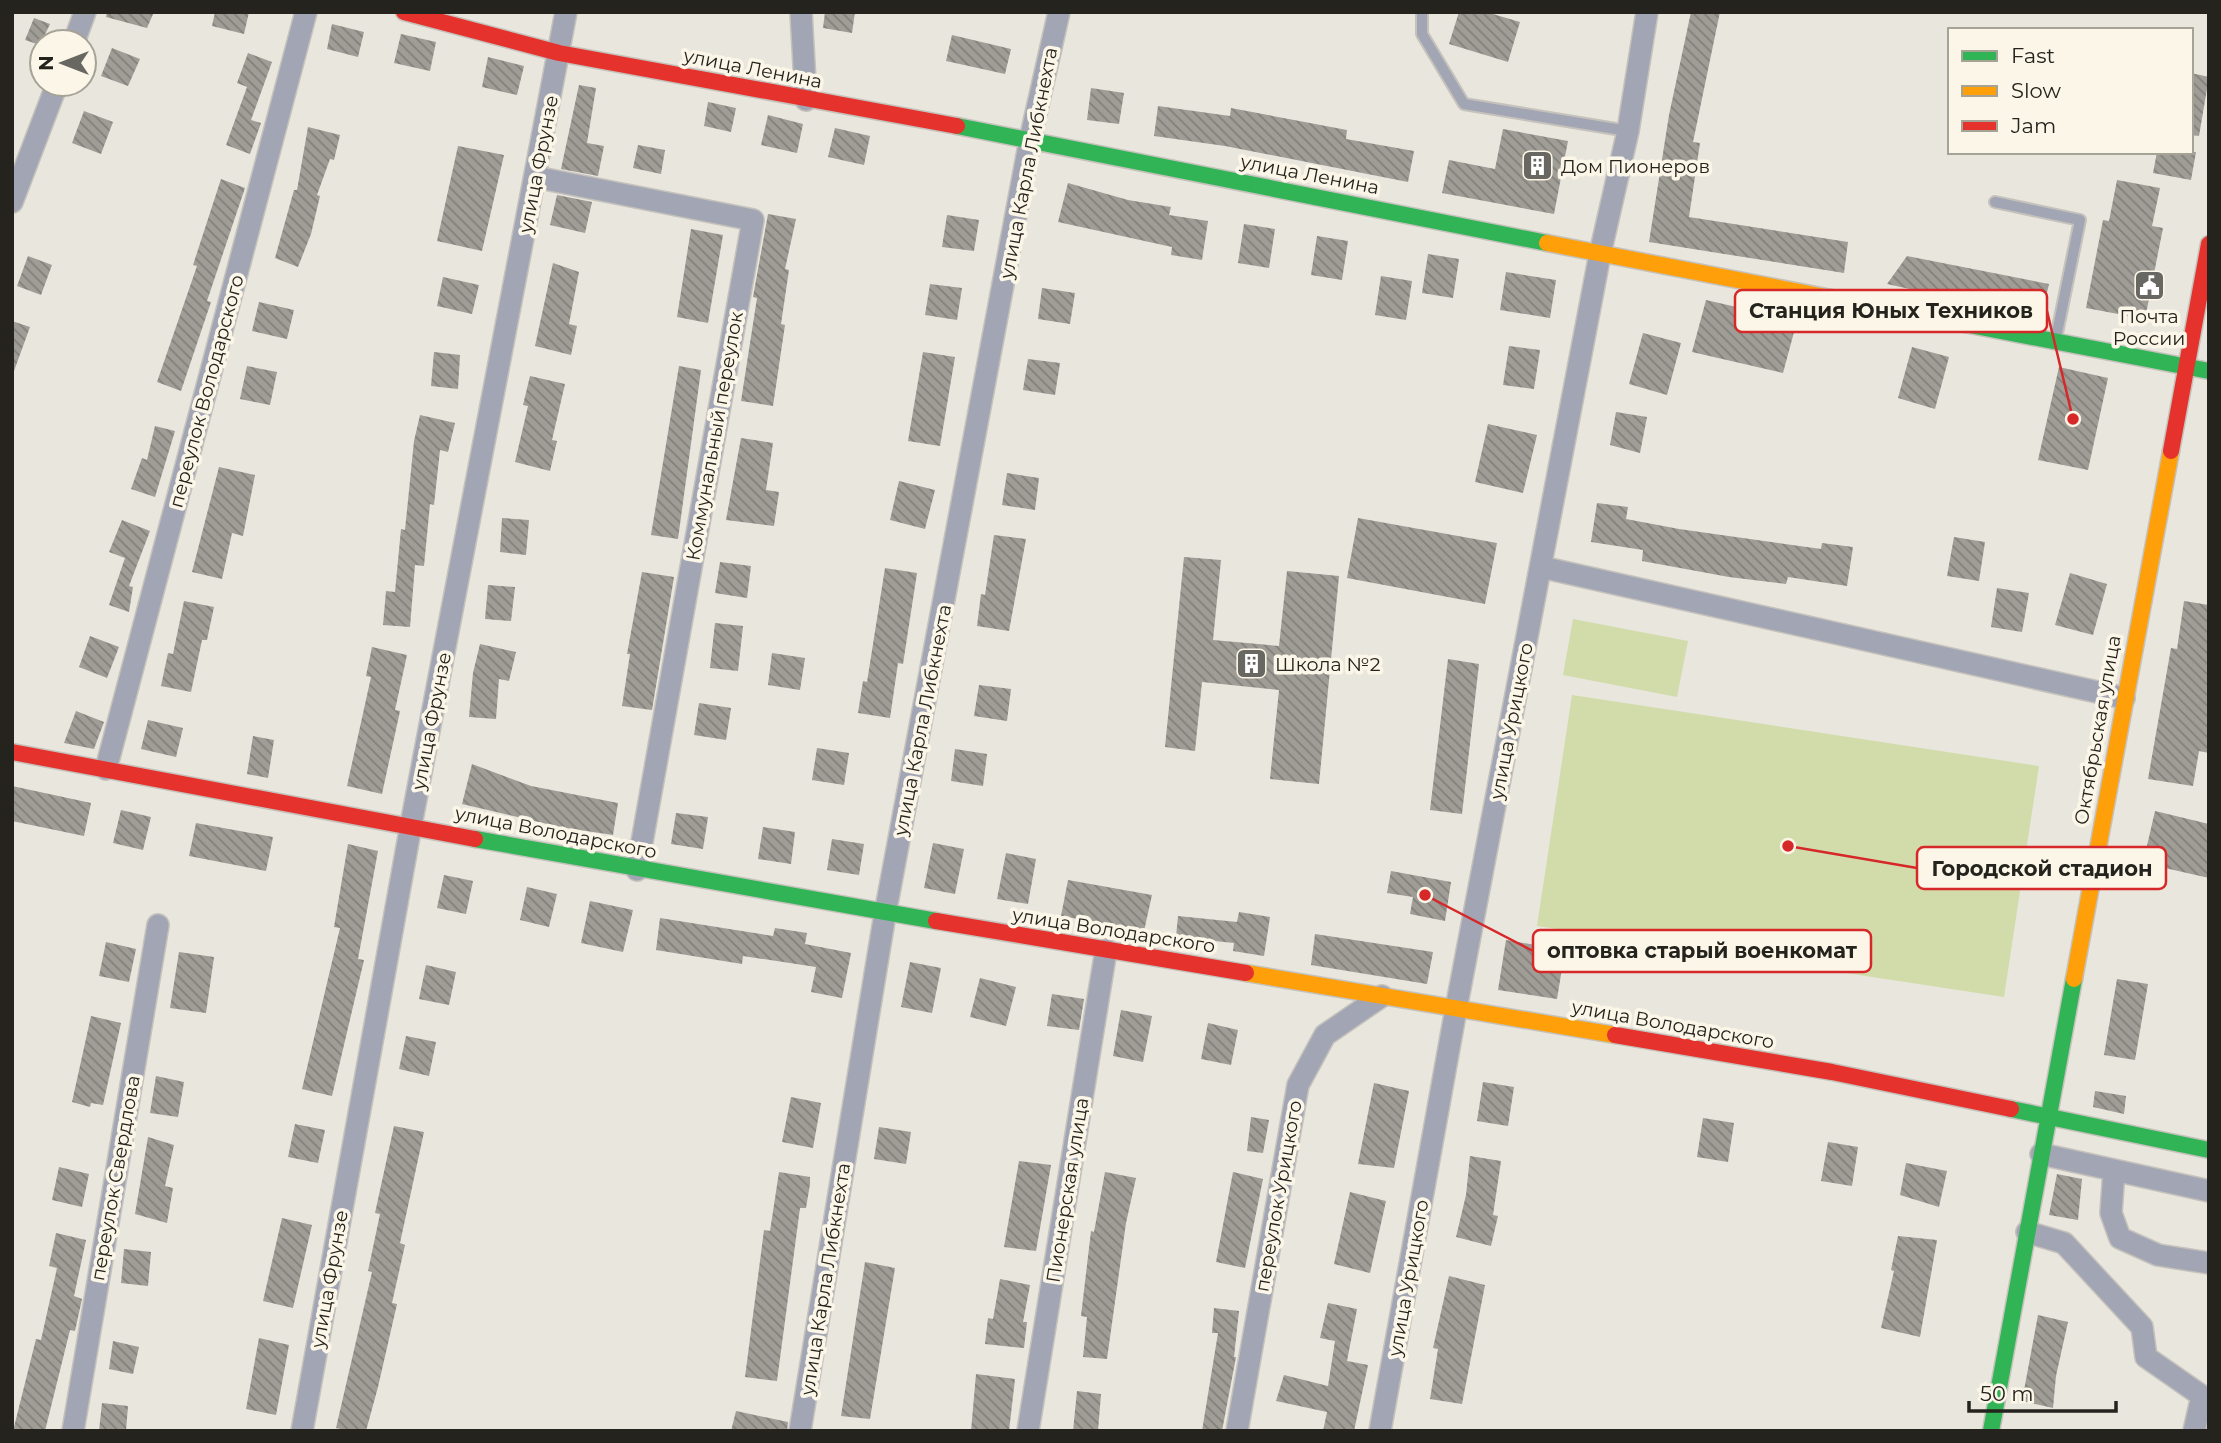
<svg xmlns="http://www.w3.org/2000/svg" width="2221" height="1443" viewBox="0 0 2221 1443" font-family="Montserrat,sans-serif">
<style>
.grass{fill:#d2dcab}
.building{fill:url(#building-back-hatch)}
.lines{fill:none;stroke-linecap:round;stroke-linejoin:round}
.lane-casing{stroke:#c5c2bc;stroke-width:14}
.street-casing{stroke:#c5c2bc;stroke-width:24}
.fast-casing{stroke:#c5c2bc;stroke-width:19}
.slow-casing{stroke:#c5c2bc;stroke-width:19}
.jam-casing{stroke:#c5c2bc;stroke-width:19}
.lane{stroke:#a2a5b4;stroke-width:10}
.street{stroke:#a2a5b4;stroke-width:21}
.fast{stroke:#30b455;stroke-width:16}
.slow{stroke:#ff9f0a;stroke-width:16}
.jam{stroke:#e5322d;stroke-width:16}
.labels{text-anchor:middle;stroke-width:7;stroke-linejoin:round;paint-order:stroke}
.street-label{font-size:19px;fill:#24231d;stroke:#fbf6e7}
.poi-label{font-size:19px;fill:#24231d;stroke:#fbf6e7;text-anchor:start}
.leader{fill:none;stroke:#d62828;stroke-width:2.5}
.callout-dot{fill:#d62828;stroke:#fbf6e7;stroke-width:2.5}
.callout{fill:#fbf6e7;stroke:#d62828;stroke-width:2.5}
.callout-label{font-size:21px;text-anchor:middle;font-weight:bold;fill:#24231d}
</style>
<defs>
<pattern id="building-back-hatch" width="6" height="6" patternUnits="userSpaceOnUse" patternTransform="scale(1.75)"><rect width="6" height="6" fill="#a09d97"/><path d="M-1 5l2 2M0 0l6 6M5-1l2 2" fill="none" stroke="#82807b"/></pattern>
</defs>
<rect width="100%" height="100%" fill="#e9e6de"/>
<path class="grass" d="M1573,619L1688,641L1677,697L1563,675Z
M1572,695L2039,766L2004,997L1537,926Z"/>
<path class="building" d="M107,12H154L147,28L106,17Z
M215,12H249L244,34L212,26Z
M825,12H855L852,33L823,28Z
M1459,12H1486L1520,22L1508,62L1449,44Z
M1691,12H1720L1693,142L1700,143L1689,217L1848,242L1844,273L1649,242L1669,115Z
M34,18L50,24L40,45L25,40Z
M332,24L364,32L358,57L327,49Z
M401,34L436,42L430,71L394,63Z
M952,35L1011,49L1005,74L946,61Z
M112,48L140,59L128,86L101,76Z
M248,53L272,62L251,120L261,123L250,154L226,145L247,87L237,83Z
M488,57L524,66L517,95L482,87Z
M2191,73L2209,77L2199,136L2191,135Z
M579,85L596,88L587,143L604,146L598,176L561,169Z
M1091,88L1124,93L1119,124L1087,120Z
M708,102L736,108L731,132L704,126Z
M1158,106L1230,116L1231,108L1347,130L1346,139L1414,151L1408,182L1225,146L1154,136Z
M84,111L113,122L101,154L72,143Z
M768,115L803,124L797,153L761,145Z
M308,127L340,135L334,160L330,159L317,195L320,196L311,234L298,267L275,258L294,190H297Z
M835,128L870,136L864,165L828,157Z
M1503,129L1568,141L1554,214L1442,193L1449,160L1495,169Z
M638,145L665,150L661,174L633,168Z
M458,146L504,155L482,251L437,241Z
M2157,152H2196L2191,180L2153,173Z
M221,179L245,188L207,301L211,302L181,391L157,382L197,266L193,265Z
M2117,180L2160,188L2152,226L2163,228L2145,319L2086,308L2103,220L2109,221Z
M1068,183L1128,200L1171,207L1169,215L1208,221L1202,260L1171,255L1172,247L1058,222Z
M557,195L592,202L585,233L550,225Z
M768,214L796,219L785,269L789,270L781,324L785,325L773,406L741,401L757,298L753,297Z
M947,215L979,220L974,251L942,247Z
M1244,224L1275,229L1269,268L1238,263Z
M691,229L723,235L708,323L677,317Z
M1317,236L1348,241L1342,280L1311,275Z
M1428,254L1459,259L1453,298L1422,293Z
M28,256L52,265L41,295L17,286Z
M1907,256L2049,284L2041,318L1887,284Z
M553,263L579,272L569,324L577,326L571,355L535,346Z
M1506,272L1556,280L1550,318L1500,310Z
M1381,276L1412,281L1406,320L1375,315Z
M443,277L479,285L472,314L437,306Z
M930,284L962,288L957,320L925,315Z
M1042,288L1075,293L1070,324L1038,319Z
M1706,300L1797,321L1783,373L1692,352Z
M259,302L294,310L287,339L252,331Z
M12,321L30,327L14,371H12Z
M1643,333L1681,343L1667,395L1629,384Z
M1509,346L1540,350L1534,389L1503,385Z
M1912,347L1949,357L1935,409L1898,398Z
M434,352L460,355L458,389L431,386Z
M923,352L955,357L940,446L908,441Z
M1028,359L1060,363L1055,395L1023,390Z
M247,366L277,372L270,405L240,399Z
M679,366L701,370L678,539L651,535Z
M2059,367L2108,378L2088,470L2038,460Z
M530,376L565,384L552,440L557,441L550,471L515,462L528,406L523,405Z
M1616,412L1647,417L1640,453L1610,445Z
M420,415L455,423L448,452L440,450L434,505L430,504L424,566L415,565L410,627L383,625L386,591L395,592L401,529L405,530L414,441Z
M1488,424L1537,435L1523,493L1475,482Z
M155,426L175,431L155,497L131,489L142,458L147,460Z
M741,438L773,443L766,490L779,492L774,526L726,520Z
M219,467L255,475L243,536L232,533L222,579L192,572Z
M1007,473L1039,478L1035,510L1002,505Z
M899,481L935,490L925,529L890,520Z
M1597,503L1628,507L1626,519L1679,529L1821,549L1822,543L1853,547L1847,586L1788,577L1786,584L1729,577L1642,561L1643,550L1591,542Z
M502,518L529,520L526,555L500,552Z
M1358,518L1497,543L1485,604L1347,578Z
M122,520L150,531L129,586L133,587L129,612L109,605L125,558L109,552Z
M994,535L1026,539L1009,631L977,626L981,594L985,595Z
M1954,537L1985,542L1979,581L1947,576Z
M1184,557L1221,560L1213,640L1279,646L1287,571L1339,576L1319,784L1270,779L1279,690L1202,682L1195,751L1165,747Z
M720,562L751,566L747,598L715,593Z
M885,568L917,573L903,664L898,663L890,718L858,713L863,681L867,682Z
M642,572L674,577L652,710L622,706L630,654H627Z
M2070,573L2107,584L2093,635L2055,625Z
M488,585L515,587L511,621L485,619Z
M1997,588L2029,593L2022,632L1991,627Z
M184,601L214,607L207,640H202L191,692L161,686L168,653L173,654Z
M2184,601L2209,605V753L2199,751L2193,786L2148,779L2171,648L2177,649Z
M715,623L743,626L738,671L710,668Z
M90,636L119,647L107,678L79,667Z
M480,644L516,652L509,681L499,679L496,719L469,717L473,673Z
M372,647L407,655L395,710L400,711L382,794L347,786L371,677L366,676Z
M772,653L805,658L800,690L768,685Z
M1448,659L1479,664L1462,814L1430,810Z
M979,685L1011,689L1007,721L974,716Z
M699,703L731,708L726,740L694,735Z
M76,711L104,722L94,749L64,743Z
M148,720L183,728L176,757L141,749Z
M253,736L274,740L268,778L247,774Z
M817,748L849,753L844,785L812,780Z
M955,749L987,754L983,786L951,781Z
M472,764L531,786L618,803L613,835L560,827L462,804Z
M12,786L91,803L84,836L12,821Z
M121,810L151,817L143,850L113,843Z
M2155,811L2209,824V878L2143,863Z
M676,813L708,817L703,849L671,844Z
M196,823L273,837L266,871L189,856Z
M763,827L795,832L791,864L758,859Z
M832,839L864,844L859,875L827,870Z
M933,843L964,849L955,894L924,888Z
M348,844L378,851L358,959L364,960L332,1096L302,1089L340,928L334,927Z
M1006,853L1036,859L1028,904L997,899Z
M1391,871L1451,882L1445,921L1410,914L1413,897L1387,893Z
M444,875L473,881L466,914L437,908Z
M1068,880L1152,895L1144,931L1061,916Z
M527,887L557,894L549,927L520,920Z
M590,901L633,910L623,952L581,943Z
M1239,912L1270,917L1264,956L1233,951L1234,943L1176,937L1178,916L1237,922Z
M660,918L773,936L775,928L807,933L805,944L851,953L842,998L811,992L816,967L743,956L742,964L656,950Z
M1315,934L1433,952L1427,984L1311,965Z
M1506,940L1565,950L1557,999L1498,990Z
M106,942L136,949L129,982L99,976Z
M179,952L214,957L206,1013L170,1008Z
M910,962L941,968L932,1013L901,1007Z
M426,965L456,972L449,1005L419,999Z
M980,978L1016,987L1006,1026L970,1017Z
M2117,979L2148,984L2135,1060L2104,1055Z
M1052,994L1084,999L1079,1030L1047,1026Z
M1121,1010L1152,1016L1143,1062L1113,1056Z
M91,1016L121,1023L103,1105L91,1103L90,1107L72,1102Z
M1208,1023L1238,1030L1231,1065L1201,1059Z
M406,1036L436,1042L429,1076L399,1069Z
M156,1076L184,1082L178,1117L150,1113Z
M1483,1082L1514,1087L1508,1126L1477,1121Z
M1374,1083L1409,1091L1394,1168L1358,1164Z
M2095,1091L2126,1096L2124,1114L2093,1107Z
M791,1097L821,1103L813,1148L782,1142Z
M1251,1117L1269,1120L1263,1153L1247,1151Z
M1703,1118L1734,1123L1728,1162L1697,1157Z
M295,1124L325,1130L318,1163L288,1157Z
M394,1126L424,1132L400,1243L405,1245L392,1303L397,1304L378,1387L366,1431H350L336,1428L372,1272L368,1271L380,1214L375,1213Z
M879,1127L911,1132L906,1164L874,1159Z
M148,1137L174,1145L165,1186L173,1188L167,1223L135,1214Z
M1828,1142L1858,1147L1852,1186L1821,1181Z
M1470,1156L1501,1161L1493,1215L1498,1216L1491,1246L1456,1237L1466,1195Z
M1019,1161L1051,1165L1036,1251L1004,1247Z
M1906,1163L1947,1171L1939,1207L1900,1195Z
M59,1167L89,1174L82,1207L52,1200Z
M779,1172L810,1177V1184L806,1208H800L777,1381L745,1377L764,1230L770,1231Z
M1105,1172L1136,1178L1126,1223L1107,1359L1083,1357L1087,1317L1081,1316L1091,1231L1094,1232Z
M1233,1172L1263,1179L1245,1268L1216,1262Z
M2057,1174L2082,1179L2078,1220L2049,1215Z
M1350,1192L1386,1201L1370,1273L1334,1264Z
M282,1218L312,1225L293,1308L263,1301Z
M56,1233L86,1240L74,1296L82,1299L75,1331L70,1330L45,1431H13L36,1339L41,1340L57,1268L49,1266Z
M1898,1236L1937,1240L1920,1337L1881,1328L1894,1271L1891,1270Z
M124,1249L151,1252L148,1286L121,1283Z
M865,1262L895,1268L870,1419L841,1416Z
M1449,1276L1485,1285L1462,1404L1430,1399L1438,1349L1433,1348Z
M1000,1279L1030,1285L1023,1322H1027L1024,1348L985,1344L988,1318L993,1319Z
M1328,1303L1357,1309L1347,1361L1368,1365L1354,1431H1323L1327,1412L1276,1401L1284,1375L1328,1386L1335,1341L1320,1338Z
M1214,1308L1239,1311L1234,1357H1236L1222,1431H1202L1218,1333H1212Z
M2038,1315L2068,1322L2056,1376L2053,1408L2022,1401Z
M259,1338L289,1345L276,1415L246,1409Z
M113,1341L139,1347L133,1374L109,1369Z
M976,1374L1015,1379L1009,1431H971Z
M1077,1391L1101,1394L1098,1431H1073Z
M102,1403L128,1406L126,1431H99Z
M736,1411L788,1422L787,1431H731Z"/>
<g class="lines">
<defs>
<path id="lane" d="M1422,12V34L1464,104L1628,131
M1995,202L2080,220L2056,338"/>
<path id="street" d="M801,12L806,100
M74,42L85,12
M535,177L753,220L637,870
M12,202L57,84
M1541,567L2124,698
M106,769L306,12
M2041,1154L2209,1191
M2114,1170L2111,1213L2120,1238L2158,1255L2209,1263
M2027,1232L2064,1243L2142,1327L2146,1357L2202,1396L2194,1431
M73,1431L158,925
M302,1431L411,825L566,12
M800,1431L885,914L1030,140L1059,12
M1028,1431L1106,950
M1237,1431L1298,1085L1325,1035L1382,996
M1380,1431L1456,1009L1600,254L1628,131L1647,12"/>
<path id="fast" d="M957,126L1547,243
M1908,313L2209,371
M475,839L936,921
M2011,1109L2209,1150
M1991,1431L2074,979"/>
<path id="slow" d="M1547,243L1908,313
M1246,973L1615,1035
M2074,979L2171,451"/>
<path id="jam" d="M404,12L559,53L957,126
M2171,451L2209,244
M12,752L475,839
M936,921L1246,973
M1615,1035L1832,1072L2011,1109"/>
</defs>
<use href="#lane" class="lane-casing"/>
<use href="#street" class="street-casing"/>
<use href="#fast" class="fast-casing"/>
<use href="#slow" class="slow-casing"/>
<use href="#jam" class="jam-casing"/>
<use href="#lane" class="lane"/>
<use href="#street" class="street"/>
<use href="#fast" class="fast"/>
<use href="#slow" class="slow"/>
<use href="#jam" class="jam"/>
</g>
<defs>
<symbol id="building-square" viewBox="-11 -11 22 22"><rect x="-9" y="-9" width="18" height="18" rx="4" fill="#696761" stroke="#fbf6e7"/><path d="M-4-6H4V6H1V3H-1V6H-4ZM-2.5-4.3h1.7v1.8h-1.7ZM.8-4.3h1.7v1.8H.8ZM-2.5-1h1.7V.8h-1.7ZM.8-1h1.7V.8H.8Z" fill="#fff"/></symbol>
<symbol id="civic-square" viewBox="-11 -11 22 22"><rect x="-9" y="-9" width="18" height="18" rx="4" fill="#696761" stroke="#fbf6e7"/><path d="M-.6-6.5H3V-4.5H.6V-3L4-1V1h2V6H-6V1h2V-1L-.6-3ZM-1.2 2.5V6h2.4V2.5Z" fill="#fff"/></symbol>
</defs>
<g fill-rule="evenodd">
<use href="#building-square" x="1520" y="148" width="35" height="35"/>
<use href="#civic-square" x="2132" y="268" width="35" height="35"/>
<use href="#building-square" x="1234" y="646" width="35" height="35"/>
</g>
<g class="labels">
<g class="street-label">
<text transform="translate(753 68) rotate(11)" y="7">улица Ленина</text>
<text transform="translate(1028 163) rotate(-79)" y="7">улица Карла Либкнехта</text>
<text transform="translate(538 164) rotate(-79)" y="7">улица Фрунзе</text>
<text transform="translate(1310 174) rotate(11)" y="7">улица Ленина</text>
<text transform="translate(206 391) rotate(-75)" y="7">переулок Володарского</text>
<text transform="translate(714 436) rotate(-80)" y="7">Коммунальный переулок</text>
<text transform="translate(922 720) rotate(-79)" y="7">улица Карла Либкнехта</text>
<text transform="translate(431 721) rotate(-79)" y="7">улица Фрунзе</text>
<text transform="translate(1511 721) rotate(-79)" y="7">улица Урицкого</text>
<text transform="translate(2097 730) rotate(-80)" y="7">Октябрьская улица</text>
<text transform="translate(556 832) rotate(11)" y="7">улица Володарского</text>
<text transform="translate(1114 930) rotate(9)" y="7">улица Володарского</text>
<text transform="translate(1673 1024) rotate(10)" y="7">улица Володарского</text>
<text transform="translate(115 1178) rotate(-80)" y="7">переулок Свердлова</text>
<text transform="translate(1067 1190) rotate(-81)" y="7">Пионерская улица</text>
<text transform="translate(1278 1196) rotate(-80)" y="7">переулок Урицкого</text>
<text transform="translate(1408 1278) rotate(-80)" y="7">улица Урицкого</text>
<text transform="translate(329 1279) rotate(-80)" y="7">улица Фрунзе</text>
<text transform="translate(825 1279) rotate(-81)" y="7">улица Карла Либкнехта</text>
</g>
<g class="poi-label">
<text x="1561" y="173">Дом Пионеров</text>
<text x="2149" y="323" text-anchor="middle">Почта<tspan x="2149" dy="22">России</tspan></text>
<text x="1275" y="671">Школа №2</text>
</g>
</g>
<path class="leader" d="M2073 419L2047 311M1788 846L1917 868M1425 895L1533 951"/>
<g class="callout-dot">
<circle cx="2073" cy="419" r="7"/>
<circle cx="1788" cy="846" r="7"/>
<circle cx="1425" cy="895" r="7"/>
</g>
<g class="callout">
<rect x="1735" y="290" width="312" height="42" rx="7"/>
<rect x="1917" y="847" width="249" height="42" rx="7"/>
<rect x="1533" y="930" width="338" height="42" rx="7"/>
</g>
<g class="callout-label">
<text x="1891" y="318">Станция Юных Техников</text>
<text x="2042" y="876">Городской стадион</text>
<text x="1702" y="958">оптовка старый военкомат</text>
</g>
<rect width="2221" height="1443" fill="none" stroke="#24231d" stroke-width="28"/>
<rect x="1948" y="28" width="245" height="126" fill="#fbf6e7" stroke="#a5a296" stroke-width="2"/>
<rect x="1962" y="51" width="35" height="10" fill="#30b455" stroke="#a5a296" stroke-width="2"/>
<text x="2011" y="63" font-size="21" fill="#24231d">Fast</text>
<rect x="1962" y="86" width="35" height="10" fill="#ff9f0a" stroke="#a5a296" stroke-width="2"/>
<text x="2011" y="98" font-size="21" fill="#24231d">Slow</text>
<rect x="1962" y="121" width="35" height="10" fill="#e5322d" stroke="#a5a296" stroke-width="2"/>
<text x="2011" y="133" font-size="21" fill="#24231d">Jam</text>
<g transform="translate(63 63) rotate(270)"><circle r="33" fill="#fbf6e7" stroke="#a5a296" stroke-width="2"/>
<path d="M0-5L12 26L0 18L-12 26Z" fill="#696761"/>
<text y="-10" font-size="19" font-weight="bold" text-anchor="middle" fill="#24231d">N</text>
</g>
<path d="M1969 1401v10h147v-10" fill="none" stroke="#24231d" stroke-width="3.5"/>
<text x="1980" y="1401" font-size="21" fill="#24231d" stroke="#fbf6e7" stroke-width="5" paint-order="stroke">50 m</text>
</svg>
